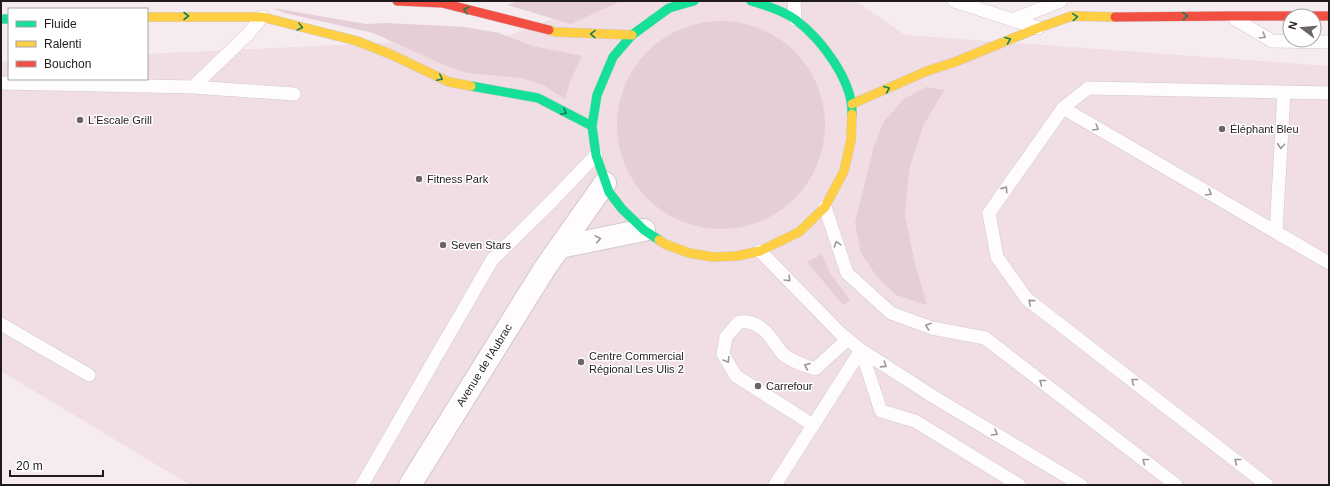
<svg xmlns="http://www.w3.org/2000/svg" width="1330" height="486" viewBox="0 0 1330 486" font-family="Helvetica,sans-serif">
<style>
.built{fill:#f0dee4}
.green{fill:#e5ced6}
.lines{fill:none;stroke-linecap:round;stroke-linejoin:round}
.lane-casing{stroke:#d1c9cc;stroke-width:14}
.street-casing{stroke:#d1c9cc;stroke-width:24}
.fast-casing{stroke:#d1c9cc;stroke-width:10}
.slow-casing{stroke:#d1c9cc;stroke-width:10}
.jam-casing{stroke:#d1c9cc;stroke-width:10}
.lane{stroke:#fefcfd;stroke-width:13}
.street{stroke:#fefcfd;stroke-width:22}
.fast{stroke:#16e098;stroke-width:9}
.slow{stroke:#ffcf43;stroke-width:9}
.jam{stroke:#f24e42;stroke-width:9}
.oneway{stroke:#1c7e5a}
.oneway2{stroke:#9b9798}
.poi-dot{fill:#6c6466;stroke:#fff;stroke-width:1.5}
.labels{text-anchor:middle;stroke-width:3;stroke-linejoin:round;paint-order:stroke}
.poi-label{font-size:11px;fill:#211b1d;stroke:#fff;text-anchor:start}
.street-label{font-size:11px;fill:#211b1d;stroke:#fff}
</style>
<rect width="100%" height="100%" fill="#f6ecef"/>
<path class="built" d="M601,1H856L905,35L1329,66V485H190L1,371V61H9V79H147V54L504,37Z"/>
<path class="green" d="M519,1H621L571,24L507,5Z
M273,8L366,24L386,23L465,27L499,33L532,46L582,56L571,79L565,99L543,85L521,78L467,73L442,64L373,33L285,13Z
M617 125a104 104 0 1 1 208 0a104 104 0 1 1-208 0Z
M926,87L944,90L923,126L909,170L905,216L915,264L927,305L896,295L877,277L861,253L855,223L874,146L884,121L904,99Z
M822,254L830,273L850,300L843,305L807,262Z"/>
<g class="lines">
<defs>
<path id="lane" d="M794,1L795,19
M954,1L1038,28
M1235,19L1272,41L1329,42
M1012,20L1061,1
M1,83L193,87L248,34L262,17
M193,87L294,94
M1063,108L1329,263
M825,207L847,273L891,313L932,328L985,338L1176,485
M1276,232L1284,93
M760,251L840,333L861,350L934,397L1081,485
M1,324L89,375
M861,350L881,411L915,421L1019,485
M813,425L736,376L723,354L726,337L739,322C755,320 765,329 774,342C777,346 780,351 784,355C792,362 804,365 815,369L848,339
M362,485L492,260L553,200L596,155
M775,485L861,350
M1267,485L1027,299L997,257L989,213L1063,108L1088,88L1329,93"/>
<path id="street" d="M560,247L644,230
M410,485L545,268L605,183"/>
<path id="fast" d="M751,1C765,5 784,11 796,20C822,40 853,81 852,114
M1,19H9
M471,86L538,98L592,126
M659,240L644,230L622,209L609,192L596,155L592,126L597,95L613,57L632,35L669,8L694,1"/>
<path id="slow" d="M147,17H262L357,41L390,54L449,82L471,86
M549,30L556,32L632,35
M852,104L927,71L955,62L1038,28L1072,16L1115,17
M659,240L665,244L689,253L713,257L737,256L760,251L799,232L825,207L844,171L851,140L852,114"/>
<path id="jam" d="M397,1L442,3L549,30
M1230,16H1329
M1115,17L1230,16"/>
</defs>
<use href="#lane" class="lane-casing"/>
<use href="#street" class="street-casing"/>
<use href="#fast" class="fast-casing"/>
<use href="#slow" class="slow-casing"/>
<use href="#jam" class="jam-casing"/>
<use href="#lane" class="lane"/>
<use href="#street" class="street"/>
<use href="#fast" class="fast"/>
<use href="#slow" class="slow"/>
<use href="#jam" class="jam"/>
</g>
<defs><path id="oneway-chevron" d="M-2-3.5L2.5 0L-2 3.5" fill="none" stroke-width="1.6" stroke-linecap="round" stroke-linejoin="round"/></defs>
<g class="oneway">
<use href="#oneway-chevron" transform="translate(466 10) rotate(-166)"/>
<use href="#oneway-chevron" transform="translate(186 16)"/>
<use href="#oneway-chevron" transform="translate(1185 16) rotate(-1)"/>
<use href="#oneway-chevron" transform="translate(1075 17) rotate(-5)"/>
<use href="#oneway-chevron" transform="translate(300 27) rotate(14)"/>
<use href="#oneway-chevron" transform="translate(593 34) rotate(-178)"/>
<use href="#oneway-chevron" transform="translate(1008 40) rotate(-22)"/>
<use href="#oneway-chevron" transform="translate(440 78) rotate(26)"/>
<use href="#oneway-chevron" transform="translate(887 89) rotate(-23)"/>
<use href="#oneway-chevron" transform="translate(564 112) rotate(27)"/>
</g>
<g class="oneway2">
<use href="#oneway-chevron" transform="translate(1263 36) rotate(31)"/>
<use href="#oneway-chevron" transform="translate(1096 128) rotate(31)"/>
<use href="#oneway-chevron" transform="translate(1281 146) rotate(94)"/>
<use href="#oneway-chevron" transform="translate(1005 189) rotate(-55)"/>
<use href="#oneway-chevron" transform="translate(1209 193) rotate(30)"/>
<use href="#oneway-chevron" transform="translate(598 239) rotate(-11)"/>
<use href="#oneway-chevron" transform="translate(837 244) rotate(-108)"/>
<use href="#oneway-chevron" transform="translate(788 279) rotate(46)"/>
<use href="#oneway-chevron" transform="translate(1031 302) rotate(-140)"/>
<use href="#oneway-chevron" transform="translate(928 326) rotate(-161)"/>
<use href="#oneway-chevron" transform="translate(727 360) rotate(59)"/>
<use href="#oneway-chevron" transform="translate(884 365) rotate(33)"/>
<use href="#oneway-chevron" transform="translate(807 366) rotate(-158)"/>
<use href="#oneway-chevron" transform="translate(1134 381) rotate(-142)"/>
<use href="#oneway-chevron" transform="translate(1042 382) rotate(-142)"/>
<use href="#oneway-chevron" transform="translate(995 433) rotate(30)"/>
<use href="#oneway-chevron" transform="translate(1145 461) rotate(-142)"/>
<use href="#oneway-chevron" transform="translate(1237 461) rotate(-142)"/>
</g>
<g class="poi-dot">
<circle cx="80" cy="120" r="4"/>
<circle cx="1222" cy="129" r="4"/>
<circle cx="419" cy="179" r="4"/>
<circle cx="443" cy="245" r="4"/>
<circle cx="581" cy="362" r="4"/>
<circle cx="758" cy="386" r="4"/>
</g>
<g class="labels">
<g class="poi-label">
<text x="88" y="124">L'Escale Grill</text>
<text x="1230" y="133">Éléphant Bleu</text>
<text x="427" y="183">Fitness Park</text>
<text x="451" y="249">Seven Stars</text>
<text x="589" y="360">Centre Commercial<tspan x="589" dy="13">Régional Les Ulis 2</tspan></text>
<text x="766" y="390">Carrefour</text>
</g>
<g class="street-label">
<text transform="translate(484 365) rotate(-58)" y="4">Avenue de l'Aubrac</text>
</g>
</g>
<rect width="1330" height="486" fill="none" stroke="#211b1d" stroke-width="4"/>
<rect x="8" y="8" width="140" height="72" fill="#ffffff" stroke="#a6a4a5"/>
<rect x="16" y="21" width="20" height="6" fill="#16e098" stroke="#a6a4a5"/>
<text x="44" y="28" font-size="12" fill="#211b1d">Fluide</text>
<rect x="16" y="41" width="20" height="6" fill="#ffcf43" stroke="#a6a4a5"/>
<text x="44" y="48" font-size="12" fill="#211b1d">Ralenti</text>
<rect x="16" y="61" width="20" height="6" fill="#f24e42" stroke="#a6a4a5"/>
<text x="44" y="68" font-size="12" fill="#211b1d">Bouchon</text>
<g transform="translate(1302 28) rotate(286)"><circle r="19" fill="#ffffff" stroke="#a6a4a5"/>
<path d="M0-3L7 15L0 10L-7 15Z" fill="#6c6466"/>
<text y="-6" font-size="11" font-weight="bold" text-anchor="middle" fill="#211b1d">N</text>
</g>
<path d="M10 470v6h93v-6" fill="none" stroke="#211b1d" stroke-width="2"/>
<text x="16" y="470" font-size="12" fill="#211b1d" stroke="#ffffff" stroke-width="3" paint-order="stroke">20 m</text>
</svg>
